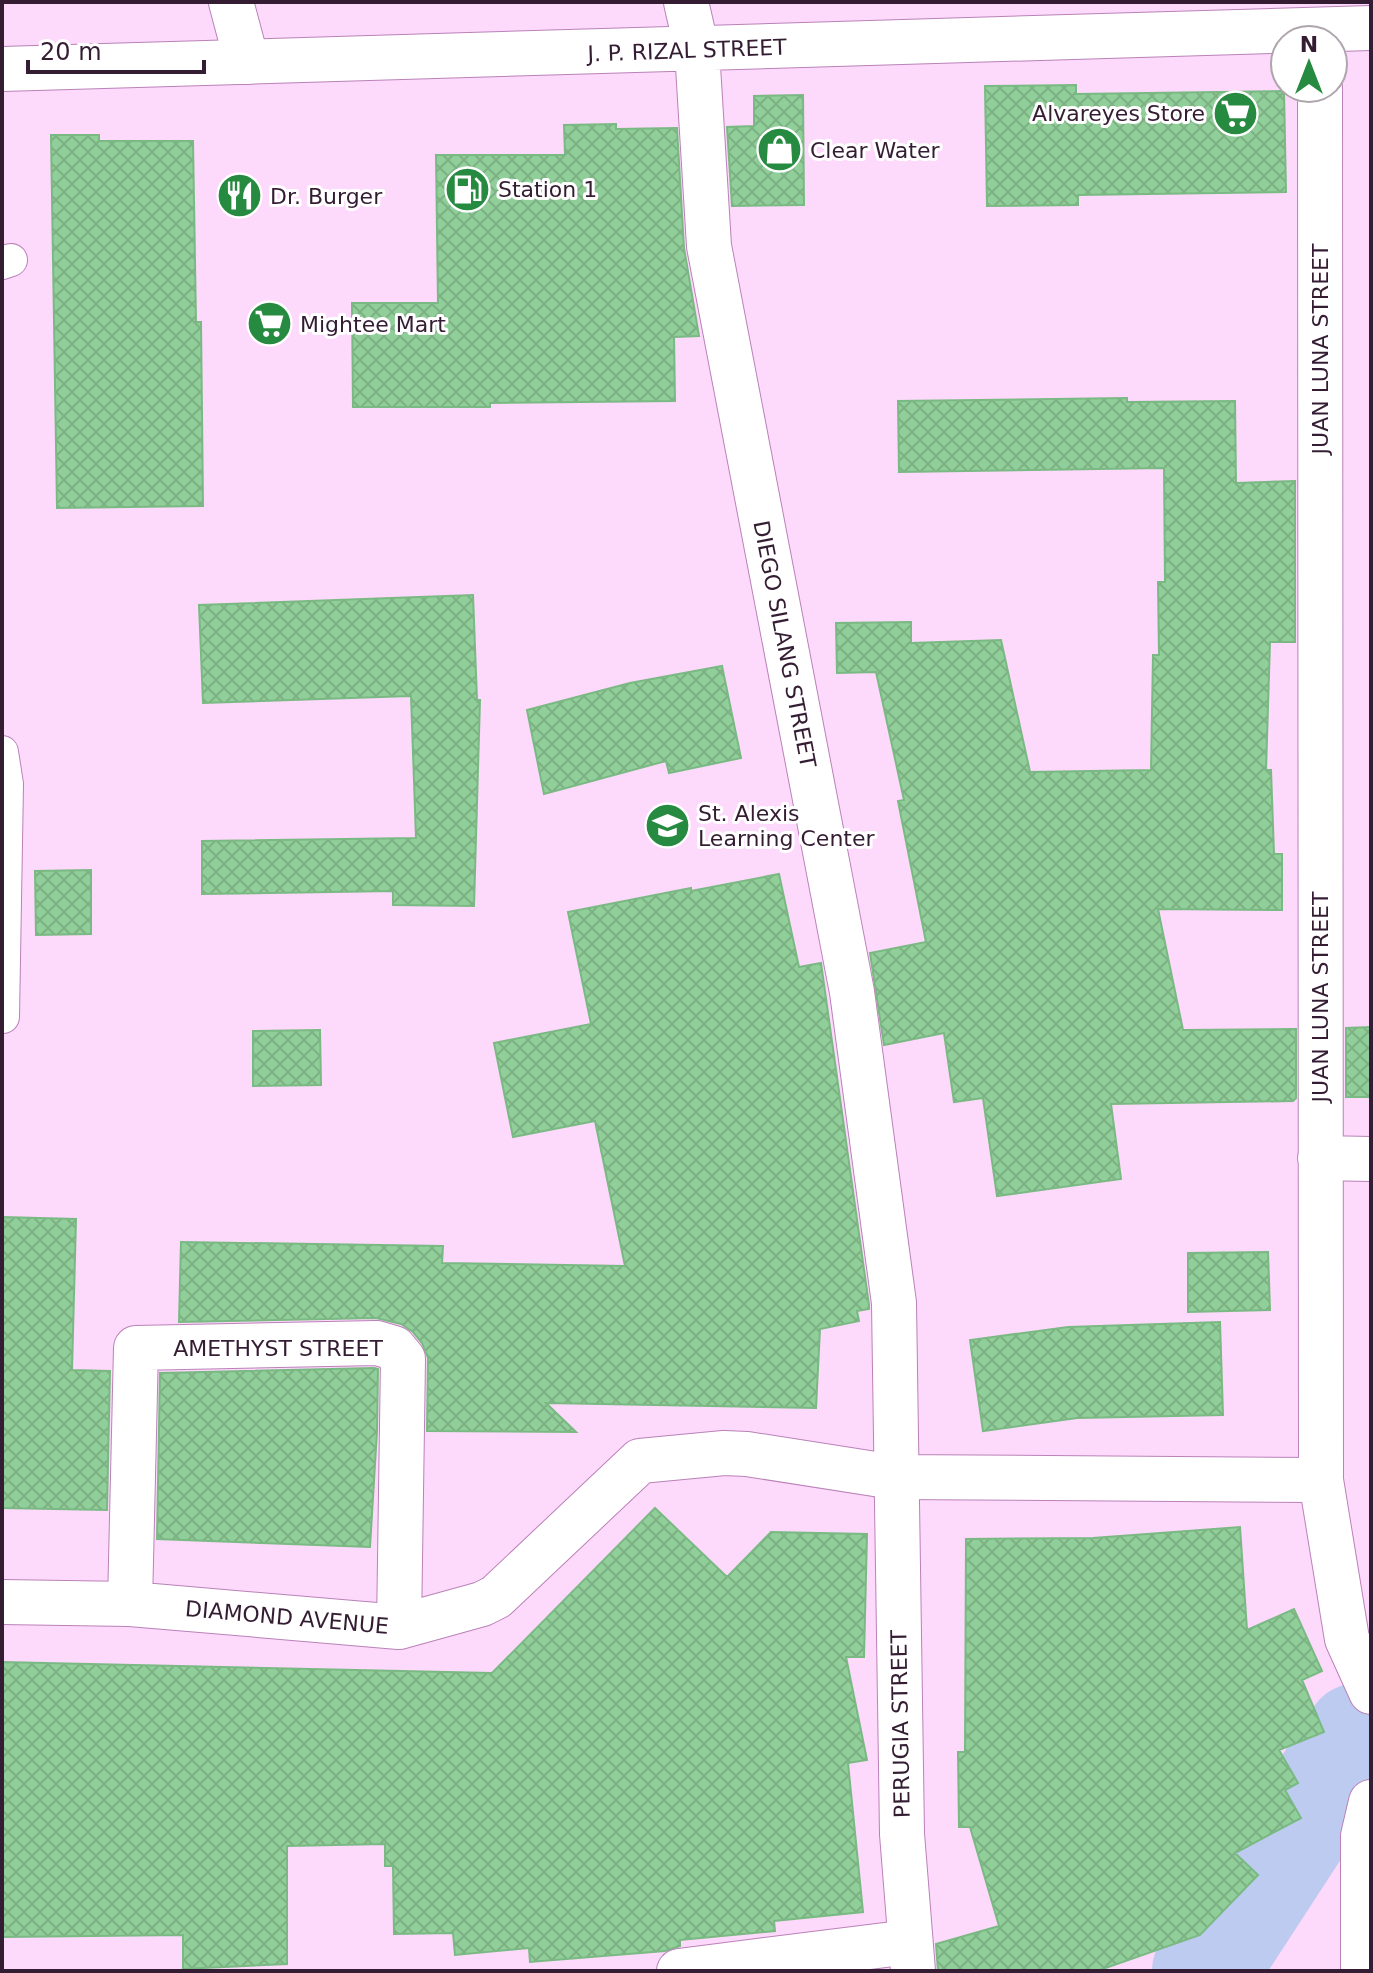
<svg xmlns="http://www.w3.org/2000/svg" width="1373" height="1973" viewBox="0 0 1373 1973" font-family="'DejaVu Sans',sans-serif">
<style>
.lines{fill:none;stroke-linecap:round;stroke-linejoin:round}
.river{stroke:#bccbef;stroke-width:106}
.building{fill:url(#building-cross-hatch);stroke:#7ab983;stroke-width:2}
.service-casing{stroke:#ba82b8;stroke-width:34}
.minor-casing{stroke:#ba82b8;stroke-width:46}
.tertiary-casing{stroke:#ba82b8;stroke-width:46}
.service{stroke:#fff;stroke-width:32}
.minor{stroke:#fff;stroke-width:44}
.tertiary{stroke:#fff;stroke-width:44}
.labels{text-anchor:middle;stroke-width:6;stroke-linejoin:round;paint-order:stroke}
.street-label{font-size:22px;fill:#341d33;stroke:#fff}
.poi-label{font-size:22px;fill:#341d33;stroke:#fff;text-anchor:start}
</style>
<defs>
<pattern id="building-cross-hatch" width="8" height="8" patternUnits="userSpaceOnUse" patternTransform="scale(2)"><rect width="8" height="8" fill="#90cf99"/><path d="M0 0l8 8M0 8l8-8" fill="none" stroke="#7db184"/></pattern>
</defs>
<rect width="100%" height="100%" fill="#fdd9fb"/>
<g class="lines">
<path class="river" d="M1205,1971L1358,1736"/>
</g>
<path class="building" d="M1076,85V94L1284,91L1286,192L1078,195V205L987,206L985,86Z
M803,95L804,205L732,206L727,127L754,126V96Z
M616,124V129L677,128L684,248L699,336L674,337L675,401L490,403V407H353L352,303H438L436,155H565L564,125Z
M51,135H99V141H193L196,322H201L203,506L57,508Z
M1127,398V402L1235,401L1236,483L1295,481V642H1270L1266,770H1271L1274,854H1282V910L1158,909L1183,1030L1296,1029V1098L1293,1101L1111,1104L1121,1179L997,1196L983,1098L954,1102L944,1033L884,1045L870,953L926,942L898,801L904,800L876,672L837,673L836,623L911,622V643L1001,640L1030,772L1151,770L1153,655H1159L1158,582H1165L1164,468L899,472L898,401Z
M473,595L477,700H480L474,906L393,905V891L202,894V841L416,838L411,696L203,703L199,605Z
M722,666L741,758L669,773L666,761L544,794L527,710L630,683Z
M91,870V934L36,935L35,871Z
M779,874L799,967L821,963L869,1305V1309L857,1311L859,1321L820,1329L816,1408L546,1403L576,1432L427,1431L428,1358L422,1343L413,1332L401,1324L376,1318L179,1322L181,1242L443,1246L442,1263L625,1266L595,1121L513,1137L494,1043L591,1024L568,912L691,888V891Z
M1371,1027V1097H1346V1028Z
M320,1030L321,1085L253,1086V1031Z
M2,1217L76,1219L72,1370L110,1371L107,1510L2,1508Z
M1268,1252L1270,1310L1188,1312V1253Z
M1220,1322L1223,1415L1077,1418L983,1431L970,1340L1068,1327Z
M374,1368L378,1369L377,1431L370,1547L157,1539L160,1373Z
M655,1508L727,1577L771,1532L867,1534L864,1657H846L867,1760L848,1763L863,1912L774,1921L775,1931L680,1940V1946L665,1951L530,1962L529,1948L455,1955L453,1933L394,1934L393,1866H385V1844L287,1846V1964L183,1969V1935L2,1937V1662L492,1673Z
M1240,1527L1247,1630L1294,1609L1322,1671L1302,1680L1324,1732L1279,1750L1298,1783L1285,1790L1301,1818L1235,1853L1258,1875L1200,1935L1097,1971H938L936,1944L999,1926L970,1827H959L958,1752H965L966,1539L1093,1538Z"/>
<g class="lines">
<defs>
<path id="service" d="M2,263L11,260
M2,752L7,784L3,1017"/>
<path id="minor" d="M231,2L247,62
M686,2L697,50
M1320,88L1321,1480L1347,1639L1371,1692
M1320,1158L1371,1159
M2,1602L130,1604L399,1627L482,1604L496,1597L640,1461L724,1453L747,1454L894,1477L1321,1480
M130,1604L136,1348L377,1343L394,1348L403,1359L399,1627
M679,1971L909,1942
M1363,1971V1836L1371,1802"/>
<path id="tertiary" d="M697,50L709,246L852,992L894,1303L902,1834L913,1971
M2,69L1371,28"/>
</defs>
<use href="#service" class="service-casing"/>
<use href="#minor" class="minor-casing"/>
<use href="#tertiary" class="tertiary-casing"/>
<use href="#service" class="service"/>
<use href="#minor" class="minor"/>
<use href="#tertiary" class="tertiary"/>
</g>
<defs>
<symbol id="supermarket-disc" viewBox="-11 -11 22 22"><circle r="9.5" fill="#268b41" stroke="#fff"/><path d="M-6-5.5h2.5l.6 2H6L4.5 2H-2.5L-4.4-4H-6ZM-1.5 3.2a1.3 1.3 0 1 0 .1 0ZM3 3.2a1.3 1.3 0 1 0 .1 0Z" fill="#fff"/></symbol>
<symbol id="shop-disc" viewBox="-11 -11 22 22"><circle r="9.5" fill="#268b41" stroke="#fff"/><path d="M-5-2.5h2.3a2.7 3.5 0 0 1 5.4 0H5L5.5 6h-11ZM-1.5-2.5h3a1.5 2.3 0 0 0-3 0Z" fill="#fff"/></symbol>
<symbol id="fuel-disc" viewBox="-11 -11 22 22"><circle r="9.5" fill="#268b41" stroke="#fff"/><path d="M-5.5-6h7V0h2V4h1.3V-2.5L3-4.5l.8-.8L6-3V5H2.5V1h-1V6h-7ZM-4.2-4.7v3.2H.2V-4.7Z" fill="#fff"/></symbol>
<symbol id="restaurant-disc" viewBox="-11 -11 22 22"><circle r="9.5" fill="#268b41" stroke="#fff"/><path d="M-5-6h1v4h1v-4h1v4h1v-4h1v5L-1.5 .5V6h-2V.5L-5-1ZM5-6V6H3V1.5H1.5Q1.5-4 5-6Z" fill="#fff"/></symbol>
<symbol id="school-disc" viewBox="-11 -11 22 22"><circle r="9.5" fill="#268b41" stroke="#fff"/><path d="M0-5L7-2L0 1L-7-2ZM-4 1L0 2.5L4 1V4Q0 6-4 4Z" fill="#fff"/></symbol>
</defs>
<g fill-rule="evenodd">
<use href="#supermarket-disc" x="1210" y="88" width="51" height="51"/>
<use href="#shop-disc" x="754" y="124" width="51" height="51"/>
<use href="#fuel-disc" x="442" y="164" width="51" height="51"/>
<use href="#restaurant-disc" x="214" y="170" width="51" height="51"/>
<use href="#supermarket-disc" x="244" y="298" width="51" height="51"/>
<use href="#school-disc" x="642" y="800" width="51" height="51"/>
</g>
<g class="labels">
<g class="street-label">
<text transform="translate(687 50) rotate(-2)" y="8">J. P. RIZAL STREET</text>
<text transform="translate(1320 349) rotate(-90)" y="8">JUAN LUNA STREET</text>
<text transform="translate(785 644) rotate(79)" y="8">DIEGO SILANG STREET</text>
<text transform="translate(1320 997) rotate(-90)" y="8">JUAN LUNA STREET</text>
<text x="278" y="1356">AMETHYST STREET</text>
<text transform="translate(287 1617) rotate(5)" y="8">DIAMOND AVENUE</text>
<text transform="translate(900 1724) rotate(-91)" y="8">PERUGIA STREET</text>
</g>
<g class="poi-label">
<text x="1205" y="121" text-anchor="end">Alvareyes Store</text>
<text x="810" y="158">Clear Water</text>
<text x="498" y="197">Station 1</text>
<text x="270" y="204">Dr. Burger</text>
<text x="300" y="332">Mightee Mart</text>
<text x="698" y="821">St. Alexis<tspan x="698" dy="25">Learning Center</tspan></text>
</g>
</g>
<rect width="1373" height="1973" fill="none" stroke="#341d33" stroke-width="8"/>
<g transform="translate(1309 64)"><circle r="38" fill="#ffffff" stroke="#aea5ad" stroke-width="2"/>
<path d="M0-6L14 30L0 20L-14 30Z" fill="#268b41"/>
<text y="-12" font-size="22" font-weight="bold" text-anchor="middle" fill="#341d33">N</text>
</g>
<path d="M28 60v12h176v-12" fill="none" stroke="#341d33" stroke-width="4"/>
<text x="40" y="60" font-size="24" fill="#341d33" stroke="#ffffff" stroke-width="6" paint-order="stroke">20 m</text>
</svg>
